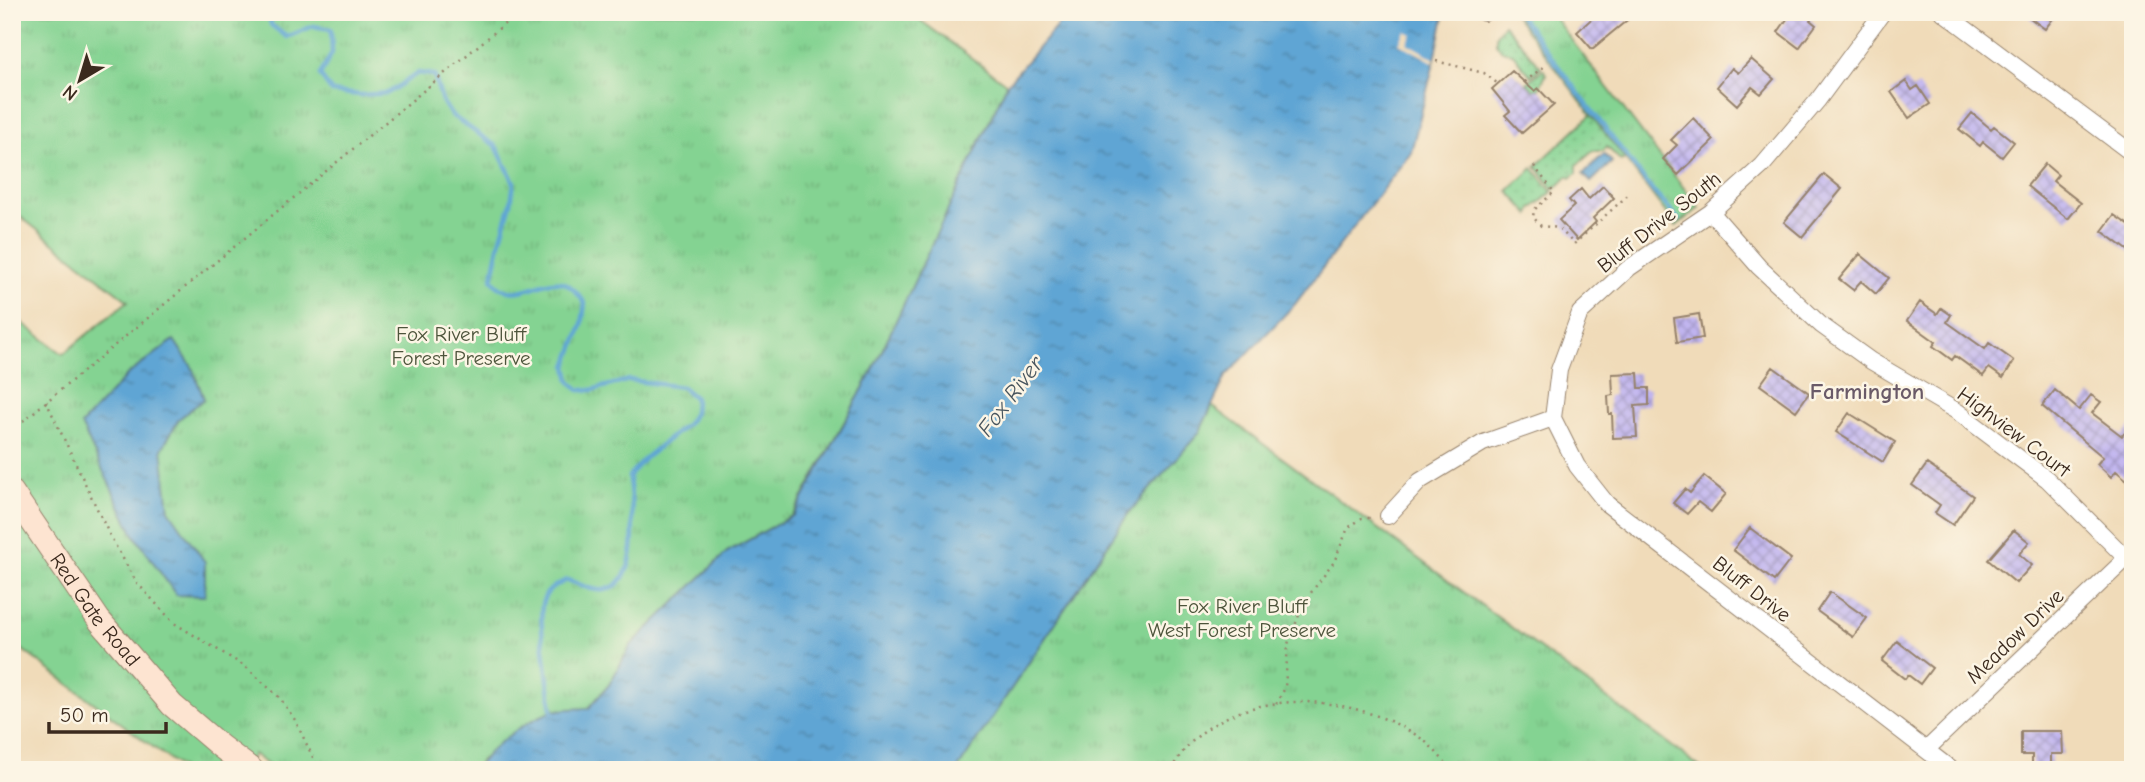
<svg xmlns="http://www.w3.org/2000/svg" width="2145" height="782" viewBox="0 0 2145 782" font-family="'Comic Neue',sans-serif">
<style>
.grass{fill:url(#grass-dots);stroke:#607e58;stroke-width:2}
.park{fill:url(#park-tufts);stroke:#607e58;stroke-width:2}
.water{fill:url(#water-ripples);stroke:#4d6879;stroke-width:2}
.pier{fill:#f0dbb9}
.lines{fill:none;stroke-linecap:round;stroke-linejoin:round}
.stream{stroke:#5fa5d4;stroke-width:4.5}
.building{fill:url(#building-cross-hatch)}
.minor-casing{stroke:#96826c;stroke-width:18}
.secondary-casing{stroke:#96826c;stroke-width:25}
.path{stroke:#96826c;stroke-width:2.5;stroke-dasharray:2 5;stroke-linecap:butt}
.minor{stroke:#fff;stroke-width:16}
.secondary{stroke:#fde4d1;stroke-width:23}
.labels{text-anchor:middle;stroke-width:5;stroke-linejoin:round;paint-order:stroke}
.street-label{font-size:21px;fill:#3b2a1e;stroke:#fcf5e5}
.park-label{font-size:21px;fill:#4d543b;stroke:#fcf5e5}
.neighbourhood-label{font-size:23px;font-weight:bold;fill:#6a5a68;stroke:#fcf5e5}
.water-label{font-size:23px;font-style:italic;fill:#48555e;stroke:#fcf5e5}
</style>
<defs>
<pattern id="grass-dots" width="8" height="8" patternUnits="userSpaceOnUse" patternTransform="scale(1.75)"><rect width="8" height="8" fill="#84d392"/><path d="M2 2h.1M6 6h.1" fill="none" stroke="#73b57d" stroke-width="1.8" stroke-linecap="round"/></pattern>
<pattern id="park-tufts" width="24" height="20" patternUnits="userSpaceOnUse" patternTransform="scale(1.75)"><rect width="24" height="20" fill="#84d392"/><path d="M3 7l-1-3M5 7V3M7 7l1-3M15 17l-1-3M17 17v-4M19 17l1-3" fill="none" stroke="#73b57d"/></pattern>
<pattern id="water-ripples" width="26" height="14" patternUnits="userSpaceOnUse" patternTransform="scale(1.75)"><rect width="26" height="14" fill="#5fa5d4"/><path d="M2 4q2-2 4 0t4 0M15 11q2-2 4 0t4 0" fill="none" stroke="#5087ab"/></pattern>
<pattern id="building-cross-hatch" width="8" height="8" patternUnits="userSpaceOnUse" patternTransform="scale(1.75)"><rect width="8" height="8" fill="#c0b4f0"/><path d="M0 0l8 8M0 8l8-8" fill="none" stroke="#9d93c2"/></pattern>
</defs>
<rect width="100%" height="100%" fill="#fcf5e5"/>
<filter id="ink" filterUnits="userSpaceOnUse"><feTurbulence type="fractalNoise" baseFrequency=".0143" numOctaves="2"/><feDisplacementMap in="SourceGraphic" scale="14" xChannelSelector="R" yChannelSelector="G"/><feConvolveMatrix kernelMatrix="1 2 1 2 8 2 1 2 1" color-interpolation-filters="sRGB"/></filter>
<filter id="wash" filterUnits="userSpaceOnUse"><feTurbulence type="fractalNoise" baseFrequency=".00686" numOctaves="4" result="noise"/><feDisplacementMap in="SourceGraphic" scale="28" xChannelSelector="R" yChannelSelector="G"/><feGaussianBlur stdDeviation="1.57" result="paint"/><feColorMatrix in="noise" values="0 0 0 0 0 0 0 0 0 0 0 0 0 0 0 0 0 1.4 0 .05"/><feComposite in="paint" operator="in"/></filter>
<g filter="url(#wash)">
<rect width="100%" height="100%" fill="#f0dbb9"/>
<path class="grass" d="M1504,24L1541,67L1531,76L1512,53L1502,50L1496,44V35Z
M1543,69L1546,74L1539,89L1537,88L1534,91L1527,83Z
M1593,113L1627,157L1621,161L1607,147L1603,151H1593L1577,165V173L1571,178L1568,176L1554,190L1536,166Z
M1533,168L1552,192L1532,209L1530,215L1508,191Z"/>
<path class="park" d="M12,12H909L1007,84L873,370L793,515L727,552L631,645L609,685L589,708L552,711L481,760L476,770H275L253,754L245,770H184L12,642V315L63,354L128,301L12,210Z
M1513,12H1550L1699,208L1676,226Z
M1212,406L1704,770H957L1128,514L1199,433Z"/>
<path class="water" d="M1069,12H1445L1435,59L1411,152L1295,304L1226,376L1199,433L1128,514L957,770H476C489,746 525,722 550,712C561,708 577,709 589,708L609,685L631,645L727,552L794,515L873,370L1007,84Z
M1604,154L1612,162L1591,182L1583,174Z
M174,340L192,367L204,399L179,419L162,449L169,510L205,562V596L176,595L133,533L81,425L127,375Z"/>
<path class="pier" d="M1405,31L1412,34L1407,43L1435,59L1433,62L1399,43Z"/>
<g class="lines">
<path class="stream" d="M269,12L271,25L287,37L313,26L331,29L332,53L320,75L332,92L361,95L388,93L418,73L434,75L442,101L451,115L496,146L514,182L511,203L501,238L492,279C515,309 540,275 565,283C573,287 580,296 585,303L582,325L567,366L570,381L579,390H592L629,380L682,387L695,398L694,413L687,424L645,458L629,476C631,504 645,584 604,590C592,592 578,583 567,580C556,585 547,589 543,601C537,616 550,690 552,711L556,714
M1517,12L1652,190L1678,219"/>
</g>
<g id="blocks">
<path class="building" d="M1599,12H1637L1592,49L1577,32Z
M1792,12H1815L1810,20L1816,25L1799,48L1778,32Z
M2022,12H2058L2045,29Z
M1751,59L1774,79L1761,94L1752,87L1737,105L1717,87L1732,68L1738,73Z
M1512,71L1534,91L1538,88L1554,105L1522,133L1505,115L1510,111L1492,89Z
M1906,81L1912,90L1918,86L1930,104L1909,118L1891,92Z
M1972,113L1991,129L1994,126L2014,142L2002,157L1983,142L1980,146L1959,129Z
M1693,118L1714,140L1678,175L1663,159L1677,145L1671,140Z
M2045,164L2058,175L2053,181L2081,203L2068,219L2027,186Z
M1824,174L1842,189L1802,237L1784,222Z
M1603,186L1614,198L1593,218L1596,222L1577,240L1559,220L1574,206L1569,200L1581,189L1589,199Z
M2114,215L2133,228V254L2102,231Z
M1860,254L1889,278L1876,294L1861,281L1853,290L1839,279Z
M1920,302L1937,314L1941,308L1951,315L1947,322L1985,349L1989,343L2014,361L2003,378L1989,368L1983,376L1955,356L1952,360L1933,346L1936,342L1907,321Z
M1699,314L1703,338L1677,342L1674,318Z
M1773,367L1809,393L1796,411L1760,385Z
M1638,373L1639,388H1649V405L1635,406L1637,437L1613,438L1612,414H1609L1608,396L1613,395L1612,374Z
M2055,390L2079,410L2091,395L2101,402L2092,413L2122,436L2133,424V485L2116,471L2111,477L2097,464L2103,457L2042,406Z
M1849,413L1895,442L1883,462L1836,432Z
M1927,464L1973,496L1953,525L1935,513L1940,505L1912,485Z
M1704,476L1726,494L1711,512L1698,502L1687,514L1673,503L1685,489L1690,493Z
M1750,528L1791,559L1774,581L1733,550Z
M2014,530L2029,542L2019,554L2032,565L2016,583L1988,560Z
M1830,592L1867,618L1853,637L1817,611Z
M1897,641L1932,668L1920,684L1908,675L1905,679L1882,661Z
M2021,731H2062L2063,754H2051V770H2032V755H2021Z"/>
</g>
</g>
<g filter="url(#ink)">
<use href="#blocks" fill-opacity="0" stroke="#96826c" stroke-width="2"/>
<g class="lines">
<defs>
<path id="minor" d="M1943,12L2133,154
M1484,13L1485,12
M1711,212L1759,267L1821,325L1871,361L1958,412L2047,479L2126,558
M1553,418L1559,370L1580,313L1629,268L1711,212L1762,166L1818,100L1883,12
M1553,418L1577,466L1607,504L1952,770
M1388,516L1420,481L1483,443L1553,418
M1926,750L2133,552"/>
<g id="secondary">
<path id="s1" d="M12,492L99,620L172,705L220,746L252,770"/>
</g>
</defs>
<use href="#minor" class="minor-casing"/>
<use href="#secondary" class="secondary-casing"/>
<path class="path" d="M1436,61L1484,73L1498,84
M1525,82L1545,65
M1534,166L1554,192L1534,210L1533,217L1541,226L1559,228L1574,244L1628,195
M46,401L110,536L137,583L174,623L246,667L280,698L295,720L319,770
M12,430L519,12
M1276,704L1285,688L1288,644L1304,602L1334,562L1348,528L1362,518H1374
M1171,770C1218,682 1349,688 1422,739C1433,747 1442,759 1451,770"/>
<use href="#minor" class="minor"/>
<use href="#secondary" class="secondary"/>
</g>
</g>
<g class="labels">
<g class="street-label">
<text transform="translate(1659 222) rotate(-38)" y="7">Bluff Drive South</text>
<text transform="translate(2014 432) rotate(37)" y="7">Highview Court</text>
<text transform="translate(1752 589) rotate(38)" y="7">Bluff Drive</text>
<text dy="7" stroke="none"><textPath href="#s1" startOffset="144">Red Gate Road</textPath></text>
<text transform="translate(2015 636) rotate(-44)" y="7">Meadow Drive</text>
</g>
<g class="park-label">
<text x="461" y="341">Fox River Bluff<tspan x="461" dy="24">Forest Preserve</tspan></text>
<text x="1242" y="613">Fox River Bluff<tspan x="1242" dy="24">West Forest Preserve</tspan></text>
</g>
<g class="neighbourhood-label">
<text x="1867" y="399">Farmington</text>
</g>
<g class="water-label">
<text transform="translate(1010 396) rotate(-53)" y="8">Fox River</text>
</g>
</g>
<rect width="2145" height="782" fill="none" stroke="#fcf5e5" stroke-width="42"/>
<g transform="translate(80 80) rotate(218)" stroke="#fcf5e5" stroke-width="5" paint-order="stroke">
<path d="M0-5L12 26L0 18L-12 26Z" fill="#3b2a1e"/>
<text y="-10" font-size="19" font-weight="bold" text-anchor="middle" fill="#3b2a1e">N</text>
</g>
<path d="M49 722v10h117v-10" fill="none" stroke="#3b2a1e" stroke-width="3.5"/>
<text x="60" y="722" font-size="21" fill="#3b2a1e" stroke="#fcf5e5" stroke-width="5" paint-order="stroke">50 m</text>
</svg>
